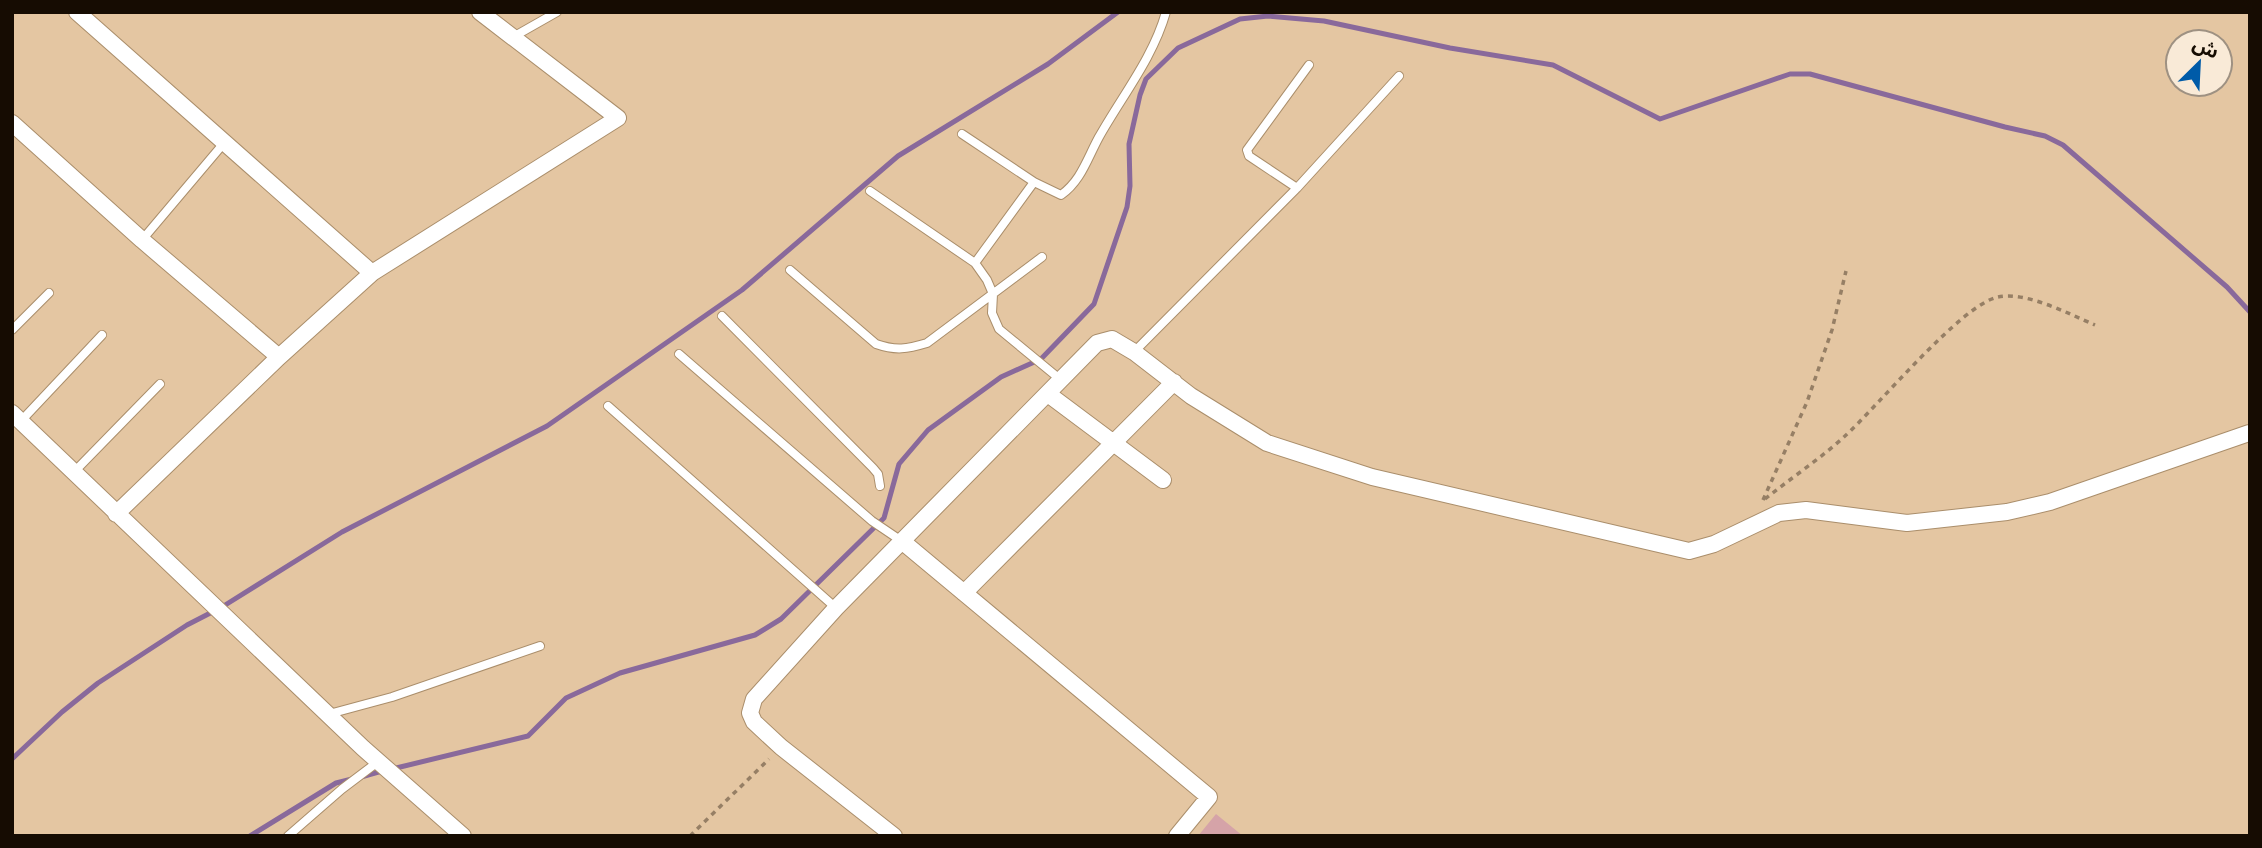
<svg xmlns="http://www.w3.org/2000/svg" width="2262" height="848" viewBox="0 0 2262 848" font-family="Montserrat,'Noto Sans Arabic',sans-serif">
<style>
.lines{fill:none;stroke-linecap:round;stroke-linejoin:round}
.stream{stroke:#89699b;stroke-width:5}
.building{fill:#d5a3a8}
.lane-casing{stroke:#aa8e6b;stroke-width:10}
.street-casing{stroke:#aa8e6b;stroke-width:18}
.path{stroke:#967f65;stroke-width:3.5;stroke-dasharray:5 5;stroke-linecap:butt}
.lane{stroke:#fff;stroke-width:8}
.street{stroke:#fff;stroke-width:16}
</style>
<rect width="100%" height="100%" fill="#e4c6a2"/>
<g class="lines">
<path class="stream" d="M12,759L62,712L98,683L187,625L222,607L342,532L547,426L742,290L898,156L1048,64L1118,12
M392,769L528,736L566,698L620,673L755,635L781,619L884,518L899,464L928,430L1001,377L1041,359L1094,304L1127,207L1130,186L1129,144L1140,95L1146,79L1178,48L1240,19L1268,16L1324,21L1450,48L1553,65L1660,119L1790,74H1810L2005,127L2045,136L2063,145L2227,287L2250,312
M361,777L382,771
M250,836L336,783L352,779"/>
</g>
<path class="building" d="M1216,814L1243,836H1198Z"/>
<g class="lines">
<defs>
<path id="lane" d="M513,37L557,12
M962,134L1034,182L1061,195C1081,181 1087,159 1099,137C1122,96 1153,58 1166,12
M1297,188L1249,156L1247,150L1309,65
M870,191L975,263L987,280L993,294L992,313L999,329L1061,380
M142,240L224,143
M975,263L1034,182
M790,270L876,344C896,351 907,349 927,343L1042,257
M722,316L873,468L878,474L880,486
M12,330L49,293
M1134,352L1297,188L1399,76
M679,354L872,521L903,542
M608,406L836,608
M21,421L102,335
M75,471L160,384
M329,714L392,697L540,646
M288,836L342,789L379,761"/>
<path id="street" d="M77,12L372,273
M12,123L142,240L279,357
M1048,394L1163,480
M12,413L363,748L463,836
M116,514L279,357L372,273L618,118L480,12
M903,542L1209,797L1177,836
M964,593L1174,382
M894,836L781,747L754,722L750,713L754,699L836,608L1097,343L1112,339L1134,352L1191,396L1267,443L1372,477L1689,551L1714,544L1779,513L1806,510L1907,523L2007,512L2050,502L2249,433"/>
</defs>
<use href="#lane" class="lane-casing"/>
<use href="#street" class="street-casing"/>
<path class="path" d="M1765,499C1791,478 1820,459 1845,436C1877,407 1962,304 1998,297C2026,291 2069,314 2095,325
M1763,500L1807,402L1832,330L1846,271
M690,836L769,759"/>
<use href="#lane" class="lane"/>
<use href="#street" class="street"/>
</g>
<rect width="2262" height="848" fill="none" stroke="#160c02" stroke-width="28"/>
<g transform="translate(2199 63) rotate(24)"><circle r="33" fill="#f9ead7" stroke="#9e9182" stroke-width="2"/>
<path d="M0-5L12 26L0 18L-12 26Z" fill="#005ba8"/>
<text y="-10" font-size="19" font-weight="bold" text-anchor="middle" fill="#160c02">ش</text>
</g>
</svg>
